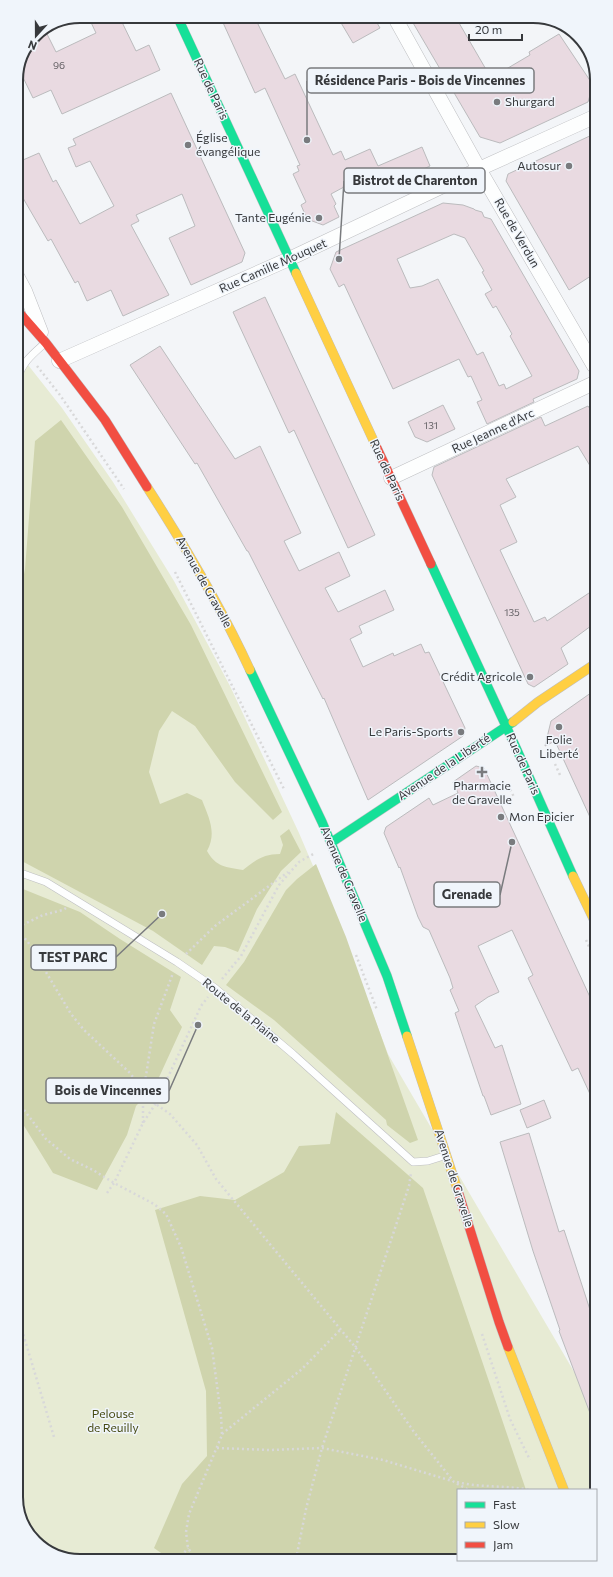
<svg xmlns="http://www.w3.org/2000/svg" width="613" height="1577" viewBox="0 0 613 1577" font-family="Commissioner,sans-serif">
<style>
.green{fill:#e7ebd4}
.forest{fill:#cfd4ad}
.building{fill:#e9dae1;stroke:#bbbbbd;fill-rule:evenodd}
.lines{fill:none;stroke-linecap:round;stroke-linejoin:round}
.lane-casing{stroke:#bebfc2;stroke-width:8}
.street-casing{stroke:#bebfc2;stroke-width:15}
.fast-casing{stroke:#bebfc2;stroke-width:10}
.slow-casing{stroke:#bebfc2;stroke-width:10}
.jam-casing{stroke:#bebfc2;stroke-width:10}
.path{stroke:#d8d8d9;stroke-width:2.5;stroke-dasharray:2 3;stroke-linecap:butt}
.lane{stroke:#fdfefe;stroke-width:7}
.street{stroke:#fdfefe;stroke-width:14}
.fast{stroke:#16e098;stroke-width:9}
.slow{stroke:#ffcf43;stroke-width:9}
.jam{stroke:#f24e42;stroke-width:9}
.poi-dot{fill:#797b7e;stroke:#f0f5fb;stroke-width:1.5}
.labels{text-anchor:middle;stroke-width:3;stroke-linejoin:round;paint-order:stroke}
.number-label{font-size:10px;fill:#646165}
.street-label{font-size:12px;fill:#37393c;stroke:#f0f5fb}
.poi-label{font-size:12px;fill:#37393c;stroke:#f0f5fb;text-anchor:end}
.park-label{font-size:12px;fill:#474b13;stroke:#f0f5fb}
.rim{fill:none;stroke:#37393c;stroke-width:2}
.leader{fill:none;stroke:#797b7e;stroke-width:1.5}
.callout-dot{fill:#797b7e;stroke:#f0f5fb;stroke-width:1.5}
.callout{fill:#f0f5fb;stroke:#797b7e;stroke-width:1.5}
.callout-label{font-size:13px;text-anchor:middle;font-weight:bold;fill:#37393c}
</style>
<rect width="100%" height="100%" fill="#f3f5f8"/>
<path class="green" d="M17,351L62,408L113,482L174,581L230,686L299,833L346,943L388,1054L597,1411L596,1500V1490H458V1558L75,1561L41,1548L19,1518Z"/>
<path class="forest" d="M61,420L122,507L191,625L282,812L273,820L235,782L195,726L172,711L159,731L149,772L160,804L187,793L202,800C209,818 217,833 207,851C216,867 226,867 243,870C256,860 263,854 280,854L283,845L280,836L289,829L301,852L281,871L257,909L238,952L225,947L214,946L202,965L153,931L18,859L17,611L25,569L35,441Z
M316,864L346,937L418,1140L410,1143L387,1125L386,1120L274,1020L226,985L244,962L286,890L297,879Z
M18,887L80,912L120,939L181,977L170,1010L182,1027L155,1086L136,1106L127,1135L97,1190L53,1173L18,1116Z
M336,1112L423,1188L526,1490H458V1558L171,1560L154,1548L182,1484L207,1456L206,1391L155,1210L200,1196L235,1200L284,1172L299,1146L330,1144Z"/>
<path class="building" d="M88,16H119L136,51L149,45L160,70L62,114L51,90L33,98L19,69L35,34L45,30L56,52L96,33Z
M220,16H254L285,79L295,74L333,155L341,151L345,160L370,149L378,166L422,147L430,166L411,175L410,172L386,184L385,180L360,192L355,181L331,194L336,204L334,206L339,217L323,225L307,219L301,205L306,202L293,174L299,171L297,166L300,165L265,88L255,93Z
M337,16H373L380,28L353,43Z
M409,16H455L491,78L530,55L529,52L559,34L593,85L588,102L500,143L480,137Z
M171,93L245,253L242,262L191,285L169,238L195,226L182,194L136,215L139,221L131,225L169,295L123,316L111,290L87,301L78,281L75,283L51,239L48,241L16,186V163L39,153L53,182L56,180L80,224L114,206L90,161L76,167L68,148L76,145L73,139Z
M594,134V274L569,290L506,181L508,174Z
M443,203L463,205L474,209L475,210L482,212L484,217L491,219L579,371L577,379L533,399L534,402L487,424L477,402L482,400L471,376L468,377L459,359L393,389L344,284L339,287L330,269L336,252ZM454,234L465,238L484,271L482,272L492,290L485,294L493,308L496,306L512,334L510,336L532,376L506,389L504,384L499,386L483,352L477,355L438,279L422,286L410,288L397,259Z
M265,297L375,535L348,548L294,430L289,433L233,312Z
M160,346L235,459L260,446L301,533L284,541L299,571L339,552L350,576L325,588L338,612L385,590L394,610L359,626L362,633L350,639L363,667L393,653L394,656L421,644L425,653L429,652L465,728L463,736L368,800L324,698L323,699L248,551H247L197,463L195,464L130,365Z
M443,405L455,429L427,442L415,437L408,422Z
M588,406L595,416V474L578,446L506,479L516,497L500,505L517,542L500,550L534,622L545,617L547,621L595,589V623L561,648L568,664L534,687L528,684L432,475L434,467L541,417L545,426Z
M595,690V828L555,741L545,746L551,721Z
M476,766L484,768L596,1010V1107L578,1068L572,1071L528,978L533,975L512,930L478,946L499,992L488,997L475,1006L495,1048L502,1045L521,1104L491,1115L484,1096H483L455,1013L459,1011L450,990L453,988L450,978L429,930L423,927L418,917L400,867L399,868L384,833L386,827L429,798L433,805L458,793L453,782Z
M544,1100L551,1118L527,1128L520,1110Z
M529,1133L559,1232L564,1230L594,1322L597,1321V1429H596L559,1331L560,1330L533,1251L500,1142Z"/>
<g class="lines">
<defs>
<path id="lane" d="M17,517L19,481L18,378C22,362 34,353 45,343
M18,872L46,882L177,962L215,988L293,1054L413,1162L428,1161L447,1155"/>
<path id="street" d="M394,16L479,169L594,366
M17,276L25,291L41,332
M59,361L289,259L479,169L594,117
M391,478L594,383"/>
<path id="fast" d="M177,16L296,273
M431,564L517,750L573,876
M250,670L322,822L387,976L407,1036
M332,842L513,722"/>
<path id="slow" d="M296,273L376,446
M147,487C185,546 221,607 250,670
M513,722L538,702L595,664
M573,876L596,924
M407,1036L457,1188
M508,1347L564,1490"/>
<path id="jam" d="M17,310L46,343L105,420L147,487
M376,446L431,564
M457,1188L499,1322L508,1347"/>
</defs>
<use href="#lane" class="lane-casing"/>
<use href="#street" class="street-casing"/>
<use href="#fast" class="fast-casing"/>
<use href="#slow" class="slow-casing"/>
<use href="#jam" class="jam-casing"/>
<path class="path" d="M17,343L22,349
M37,366L60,395L124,489
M175,572L284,789
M555,764L560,775
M508,785L514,797
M18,927L43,915L63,910L66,908
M18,931L28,942L71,1014L84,1030L130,1073L138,1084L143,1095L170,1114L197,1145L216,1179L356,1348L414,1432L454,1482L469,1490
M586,940L596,962
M186,954L215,926L288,872
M356,955L377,1010
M222,979L241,956L279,885L299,862L315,853
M18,1102L46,1139L70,1159L93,1170L114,1183L154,1204L166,1214L181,1247L212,1348L221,1416L222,1435L189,1514L186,1532L188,1548L196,1560
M143,1123V1095L154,1024L173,973
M107,1193L114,1183L143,1123L156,1103L201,1006L208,997
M19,1320L54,1437
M482,1334L510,1419L530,1460
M19,1342L26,1340
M222,1434L302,1369L340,1330
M217,1448L270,1450L322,1448L383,1460L452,1481
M457,1482C481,1488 506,1485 530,1490
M296,1559L306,1509L322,1448L409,1186L411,1173
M178,1560L188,1548"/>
<use href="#lane" class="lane"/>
<use href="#street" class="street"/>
<use href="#fast" class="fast"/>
<use href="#slow" class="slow"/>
<use href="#jam" class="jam"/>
</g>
<g class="poi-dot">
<circle cx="497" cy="102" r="4"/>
<circle cx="188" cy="145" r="4"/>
<circle cx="569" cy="166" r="4"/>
<circle cx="319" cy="218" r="4"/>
<circle cx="530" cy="677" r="4"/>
<circle cx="559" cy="727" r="4"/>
<circle cx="461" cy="732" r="4"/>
<path d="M480 766h4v4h4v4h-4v4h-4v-4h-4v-4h4z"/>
<circle cx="501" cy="817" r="4"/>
</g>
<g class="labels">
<g class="number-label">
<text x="59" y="69">96</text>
<text x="431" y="429">131</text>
<text x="512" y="616">135</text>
</g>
<g class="street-label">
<text transform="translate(211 89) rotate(65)" y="4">Rue de Paris</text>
<text transform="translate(517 233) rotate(60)" y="4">Rue de Verdun</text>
<text transform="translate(273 266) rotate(-24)" y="4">Rue Camille Mouquet</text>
<text transform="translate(493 431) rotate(-25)" y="4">Rue Jeanne d'Arc</text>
<text transform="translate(387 470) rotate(65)" y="4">Rue de Paris</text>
<text transform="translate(204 582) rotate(61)" y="4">Avenue de Gravelle</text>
<text transform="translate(523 764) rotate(66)" y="4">Rue de Paris</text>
<text transform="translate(444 767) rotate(-34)" y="4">Avenue de la Liberté</text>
<text transform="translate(344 874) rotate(67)" y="4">Avenue de Gravelle</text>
<text transform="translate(241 1011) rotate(39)" y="4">Route de la Plaine</text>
<text transform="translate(454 1178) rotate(72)" y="4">Avenue de Gravelle</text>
</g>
<g class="poi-label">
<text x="505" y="106" text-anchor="start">Shurgard</text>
<text x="196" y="142" text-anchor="start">Église<tspan x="196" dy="14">évangélique</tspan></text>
<text x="561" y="170">Autosur</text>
<text x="311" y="222">Tante Eugénie</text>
<text x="522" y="681">Crédit Agricole</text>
<text x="453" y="736">Le Paris-Sports</text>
<text x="559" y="744" text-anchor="middle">Folie<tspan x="559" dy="14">Liberté</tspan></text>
<text x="482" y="790" text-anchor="middle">Pharmacie<tspan x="482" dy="14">de Gravelle</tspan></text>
<text x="509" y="821" text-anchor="start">Mon Epicier</text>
</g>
<g class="park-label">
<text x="113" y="1418">Pelouse<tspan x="113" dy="14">de Reuilly</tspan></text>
</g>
</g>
<path d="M0 0H613V1577H0ZM80 23H533A57 57 0 0 1 590 80V1497A57 57 0 0 1 533 1554H80A57 57 0 0 1 23 1497V80A57 57 0 0 1 80 23Z" fill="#f0f5fb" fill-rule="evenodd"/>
<path class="rim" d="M80 23H533A57 57 0 0 1 590 80V1497A57 57 0 0 1 533 1554H80A57 57 0 0 1 23 1497V80A57 57 0 0 1 80 23Z"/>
<path class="leader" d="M307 140L307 81M339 259L344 181M512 842L500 895M162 914L116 957M198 1025L169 1091"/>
<g class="callout-dot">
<circle cx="307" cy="140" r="4"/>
<circle cx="339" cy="259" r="4"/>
<circle cx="512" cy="842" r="4"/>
<circle cx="162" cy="914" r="4"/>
<circle cx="198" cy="1025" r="4"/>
</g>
<g class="callout">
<rect x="307" y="68" width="227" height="25" rx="4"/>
<rect x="344" y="168" width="141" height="25" rx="4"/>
<rect x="434" y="882" width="66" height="25" rx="4"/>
<rect x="31" y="945" width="85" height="25" rx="4"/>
<rect x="46" y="1078" width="123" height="25" rx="4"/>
</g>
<g class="callout-label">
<text x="420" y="85">Résidence Paris - Bois de Vincennes</text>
<text x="415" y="185">Bistrot de Charenton</text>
<text x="467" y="899">Grenade</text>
<text x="73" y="962">TEST PARC</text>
<text x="108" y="1095">Bois de Vincennes</text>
</g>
<rect x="457" y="1489" width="140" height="72" fill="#f0f5fb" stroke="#a6aaaf"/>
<rect x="465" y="1502" width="20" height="6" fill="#16e098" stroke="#a6aaaf"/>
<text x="493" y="1509" font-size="12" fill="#37393c">Fast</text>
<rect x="465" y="1522" width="20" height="6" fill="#ffcf43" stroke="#a6aaaf"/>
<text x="493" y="1529" font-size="12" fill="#37393c">Slow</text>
<rect x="465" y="1542" width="20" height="6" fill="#f24e42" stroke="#a6aaaf"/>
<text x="493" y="1549" font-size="12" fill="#37393c">Jam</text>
<g transform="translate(36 36) rotate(201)" stroke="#f0f5fb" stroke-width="3" paint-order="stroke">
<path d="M0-3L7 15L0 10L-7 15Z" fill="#37393c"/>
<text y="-6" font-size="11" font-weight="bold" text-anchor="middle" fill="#37393c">N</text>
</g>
<path d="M469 34v6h53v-6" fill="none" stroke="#37393c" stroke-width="2"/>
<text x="475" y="34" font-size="12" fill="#37393c" stroke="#f0f5fb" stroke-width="3" paint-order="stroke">20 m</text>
</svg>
